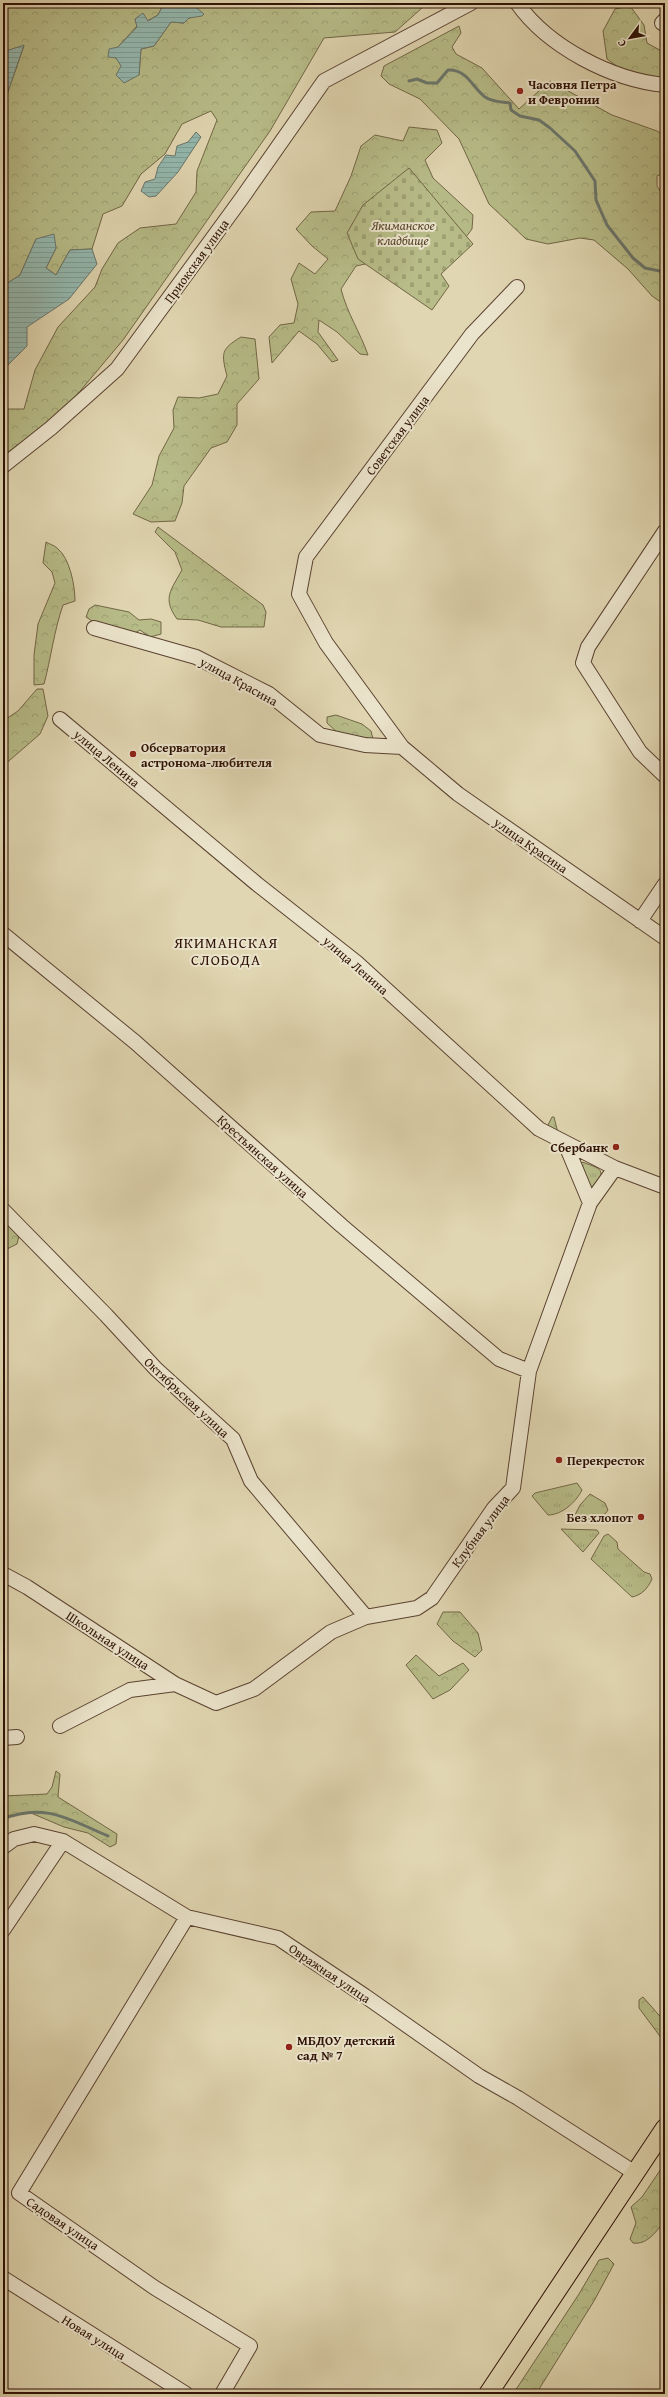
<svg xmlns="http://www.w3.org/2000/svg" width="668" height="2397" viewBox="0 0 668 2397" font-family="'Gentium Book Plus',serif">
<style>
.grass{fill:url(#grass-tufts);stroke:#726646}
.forest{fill:url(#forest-crowns);stroke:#726646}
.cemetery{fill:url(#cemetery-stones);stroke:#726646}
.water{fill:url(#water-rules);stroke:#6b766c}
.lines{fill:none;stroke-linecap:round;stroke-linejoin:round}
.stream{stroke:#6b766c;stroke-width:3}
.minor-casing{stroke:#5a4230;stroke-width:16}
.major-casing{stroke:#2e1105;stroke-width:20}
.minor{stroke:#ebe4cc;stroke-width:14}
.major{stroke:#e0d6b1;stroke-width:18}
.poi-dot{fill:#8f2418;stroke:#ebe4cc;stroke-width:1.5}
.labels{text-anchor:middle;stroke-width:4;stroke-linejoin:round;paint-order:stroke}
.poi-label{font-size:13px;font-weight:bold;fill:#2e1105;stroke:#ebe4cc;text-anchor:start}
.park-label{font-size:13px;font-style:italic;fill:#57442c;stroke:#ebe4cc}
.street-label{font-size:13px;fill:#2e1105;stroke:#ebe4cc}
.quarter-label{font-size:15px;letter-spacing:1px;fill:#2e1105;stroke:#ebe4cc}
</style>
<defs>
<pattern id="grass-tufts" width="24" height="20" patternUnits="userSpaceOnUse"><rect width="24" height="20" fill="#b7bc88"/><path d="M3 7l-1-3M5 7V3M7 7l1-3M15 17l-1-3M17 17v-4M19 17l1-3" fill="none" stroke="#9ea174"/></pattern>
<pattern id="forest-crowns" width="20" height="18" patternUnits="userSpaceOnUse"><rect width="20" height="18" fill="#b7bc88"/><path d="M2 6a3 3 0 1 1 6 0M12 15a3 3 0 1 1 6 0" fill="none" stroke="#9ea174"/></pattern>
<pattern id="cemetery-stones" width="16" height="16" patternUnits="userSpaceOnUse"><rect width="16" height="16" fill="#b7bc88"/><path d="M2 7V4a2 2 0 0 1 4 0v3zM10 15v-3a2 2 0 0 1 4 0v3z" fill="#9ea174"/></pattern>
<pattern id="water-rules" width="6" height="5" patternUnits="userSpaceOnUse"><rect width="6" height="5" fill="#94b9b0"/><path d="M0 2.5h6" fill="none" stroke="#809e96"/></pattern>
</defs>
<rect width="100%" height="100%" fill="#e0d6b1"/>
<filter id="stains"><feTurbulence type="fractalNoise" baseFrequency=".005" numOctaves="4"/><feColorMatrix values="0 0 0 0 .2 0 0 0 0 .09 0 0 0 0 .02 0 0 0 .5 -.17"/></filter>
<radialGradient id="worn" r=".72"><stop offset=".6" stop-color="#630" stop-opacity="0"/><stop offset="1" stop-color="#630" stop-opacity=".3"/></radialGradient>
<path class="grass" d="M552,1117H554L558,1133L549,1129L548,1125Z
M582,1162C606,1170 605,1171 591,1192L580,1166Z
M577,1483L582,1490C576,1502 562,1515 548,1515L532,1496L535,1493Z
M590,1494L605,1503L608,1510L605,1514L589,1519L574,1517L580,1505Z
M561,1529L597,1530L599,1533L583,1552Z
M608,1534L617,1542L618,1549L644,1572L650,1574L652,1579C648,1588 642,1595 632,1597L591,1559L604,1536Z"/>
<path class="forest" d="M3,3H164L158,15L147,21L143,14L135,19L137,26L118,47L116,58L122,66L139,75L141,49L154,46L171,22L184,23L189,18L203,14L191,3H419L422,8L395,32L324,38L270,131L123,340L65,409L3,456V409H24L35,370L58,327L95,287L102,269L118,243L140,228L176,224L196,192L197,171L217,120L211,111L182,124L165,154L141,174L122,206L103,214L92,249L70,250L56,275L46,268L56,248L36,239L20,275L3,286V106L24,46L3,52Z
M630,6L644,25L647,43L665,53V80L622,70L607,59L603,31L615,9Z
M459,26L461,33L452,47L456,54L482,68L519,109L550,81L612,115L657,131L665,136V173L657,176V186L665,198V305L652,296L628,269L594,240L580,238L548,244L526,239L489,204L459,139L420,99L389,84L381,76L384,66Z
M409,127L437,130L442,143L425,160L433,178L473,215L472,229L447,262L379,261L356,266L341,289C347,313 360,332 368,355L360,354L337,332L319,320L318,332L338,360L332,362L317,344L299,331L272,363L269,337L280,325L294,323L298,304L291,279L299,263L315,274L328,259L312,246L296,229L311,212L335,211L351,176L361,146L375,135L403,141Z
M241,337L255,339L259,379L237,404V425L227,442L211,448L184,486L182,503L175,521L151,522L133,514L152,485L159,456L174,428L173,410L178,397L199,398L218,394L227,376C221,353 221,349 241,337Z
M158,527L263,605L266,612L264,627H221L198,620L177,619C162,598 171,590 182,570L175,552L155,532Z
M46,542C49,544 54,545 57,548C70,558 75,586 75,601L63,605C54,631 51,658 44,684L34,685V655L38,624L55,583L52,572L43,563Z
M95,605L129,612L139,620L151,619L161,622V634L150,637L140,630L133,634L100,626L86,617L89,609Z
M37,689H43L48,716L40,734L3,766V721L18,711Z
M336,715L362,724L371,731L373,739L338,733L327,723V717Z
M10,1225L20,1232L17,1244L3,1251V1226Z
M443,1612H460L478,1633L482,1650L475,1657L453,1641L437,1624Z
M416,1655L439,1676L463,1663L469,1670L450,1690L433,1699L406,1665Z
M56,1771L60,1774L58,1797L117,1834L116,1844L110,1847L88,1833L64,1827L31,1813L3,1816V1796L47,1794L52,1787Z
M643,1997L665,2022V2043L639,2008V2000Z
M665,2163V2221C656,2231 648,2245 633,2243L630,2239L636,2223L631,2207L642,2197Z
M608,2258L614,2264L594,2301L536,2394H513L579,2294L599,2260Z"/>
<path class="cemetery" d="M409,168L473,244L441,274L449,286L432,310L358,259L347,233L363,205Z"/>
<path class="water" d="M164,3H191L204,14L202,16L189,18L184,23L171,22L154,46L141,49L139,75L124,83L116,75L121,66L116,58L108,57L109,49L118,47L137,27L135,19L143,13L148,21L158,15Z
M24,45L3,106V52Z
M196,132L201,137L178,172L156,196L149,197L141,191L145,182L155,179L158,167L166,155L175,156L177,146L188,142Z
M54,234L56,248L46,268L56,275L70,250L92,249L97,264L69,299L27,327V346L3,370V286L20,275L36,239Z"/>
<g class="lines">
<path class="stream" d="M409,81L417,79L427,83H437L448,70C467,69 472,87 485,97C492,102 502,102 510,103L511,110L520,116L539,120L550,128L575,151L595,181L596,200L607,225L633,258L645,268L665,272
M3,1819C45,1802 70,1820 108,1836"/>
<defs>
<path id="minor" d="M517,3C548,47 612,80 665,85
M662,23L665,20
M3,466L51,428L117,369L242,198L324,81L471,3
M665,531L588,647L583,663L640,752L665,776
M94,628L196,657L269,694L320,735L365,745L402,747L458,794L665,938
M60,719L257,884L356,962L539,1129L615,1168L665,1187
M402,747L326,643L299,594L306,557L472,334L517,287
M640,921L665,884
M3,934L135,1042L342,1226L499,1359L529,1371
M565,1143L590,1203L615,1168
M3,1210L106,1315L156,1369L233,1439L251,1481L366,1617
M3,1574L27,1587L175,1684L216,1703L254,1689L331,1632L366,1617L417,1608L432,1598L494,1508L513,1488L529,1371L590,1203
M60,1726L130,1690L175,1684
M3,1738L17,1737
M3,1847L14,1839L34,1834L63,1841L187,1917L278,1938L365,1996L479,2076L518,2098L635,2173
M187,1917L19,2193L155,2288L250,2346L222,2394
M3,1930L63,1841
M3,2278L186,2394"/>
<path id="major" d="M488,2394L665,2128"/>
</defs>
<use href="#minor" class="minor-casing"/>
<use href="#major" class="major-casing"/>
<use href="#minor" class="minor"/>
<use href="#major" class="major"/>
</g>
<g class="poi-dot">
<circle cx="520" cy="91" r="4"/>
<circle cx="133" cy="754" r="4"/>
<circle cx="616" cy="1147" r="4"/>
<circle cx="559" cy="1460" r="4"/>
<circle cx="641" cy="1517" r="4"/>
<circle cx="289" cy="2047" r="4"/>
</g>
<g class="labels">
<g class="poi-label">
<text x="528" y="89">Часовня Петра<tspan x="528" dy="15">и Февронии</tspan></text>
<text x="141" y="752">Обсерватория<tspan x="141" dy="15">астронома-любителя</tspan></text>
<text x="608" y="1152" text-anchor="end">Сбербанк</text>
<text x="567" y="1465">Перекресток</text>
<text x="633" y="1522" text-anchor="end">Без хлопот</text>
<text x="297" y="2045">МБДОУ детский<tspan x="297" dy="15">сад № 7</tspan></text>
</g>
<g class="park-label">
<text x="403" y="230">Якиманское<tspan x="403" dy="15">кладбище</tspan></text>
</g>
<g class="street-label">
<text transform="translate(196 261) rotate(-54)" y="5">Приокская улица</text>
<text transform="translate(397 435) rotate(-53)" y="5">Советская улица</text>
<text transform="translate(239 681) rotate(29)" y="5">улица Красина</text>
<text transform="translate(107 758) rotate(40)" y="5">улица Ленина</text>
<text transform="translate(531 845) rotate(35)" y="5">улица Красина</text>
<text transform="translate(356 965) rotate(41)" y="5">улица Ленина</text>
<text transform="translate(263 1156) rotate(42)" y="5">Крестьянская улица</text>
<text transform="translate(187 1397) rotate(43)" y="5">Октябрьская улица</text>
<text transform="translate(480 1531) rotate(-53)" y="5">Клубная улица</text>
<text transform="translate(108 1640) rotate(33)" y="5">Школьная улица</text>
<text transform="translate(330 1973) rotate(34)" y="5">Овражная улица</text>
<text transform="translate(63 2223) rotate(34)" y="5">Садовая улица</text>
<text transform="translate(94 2337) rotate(32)" y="5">Новая улица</text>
</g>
<g class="quarter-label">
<text x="226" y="948">ЯКИМАНСКАЯ<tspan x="226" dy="17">СЛОБОДА</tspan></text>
</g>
</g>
<rect width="668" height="2397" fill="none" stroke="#e0d6b1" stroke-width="16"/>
<rect x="4" y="4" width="660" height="2389" fill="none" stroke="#2e1105" stroke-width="2"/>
<rect x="8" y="8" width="652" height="2381" fill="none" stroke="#2e1105"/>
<g transform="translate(630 38) rotate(238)" stroke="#ebe4cc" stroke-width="3" paint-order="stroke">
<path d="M0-3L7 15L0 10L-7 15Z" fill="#2e1105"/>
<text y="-6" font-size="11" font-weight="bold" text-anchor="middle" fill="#2e1105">С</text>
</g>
<rect width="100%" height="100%" filter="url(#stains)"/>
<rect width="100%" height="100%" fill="url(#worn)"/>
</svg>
